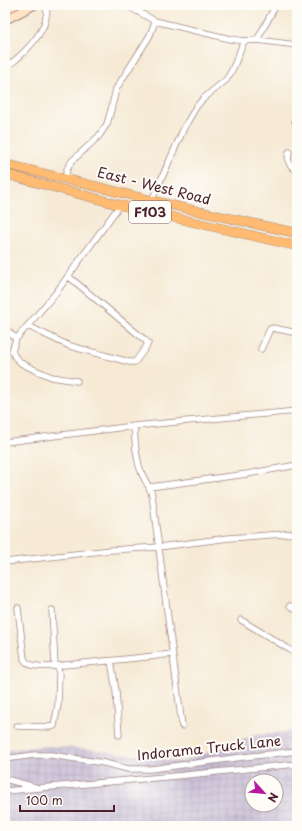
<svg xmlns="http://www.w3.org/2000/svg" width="302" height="831" viewBox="0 0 302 831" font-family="'Playpen Sans',sans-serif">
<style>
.industrial{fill:url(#industrial-grid);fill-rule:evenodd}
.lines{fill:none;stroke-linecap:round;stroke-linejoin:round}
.street-casing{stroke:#a08480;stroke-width:7}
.secondary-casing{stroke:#a08480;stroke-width:10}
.primary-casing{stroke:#a08480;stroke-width:10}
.street{stroke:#fff;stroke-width:5.5}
.secondary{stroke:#ffe4c6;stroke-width:8}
.primary{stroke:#febb71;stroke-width:9}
.labels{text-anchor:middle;stroke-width:4;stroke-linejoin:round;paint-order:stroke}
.shield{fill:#fdfcf7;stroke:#806168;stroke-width:1}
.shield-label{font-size:13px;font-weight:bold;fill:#4a1f2b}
.street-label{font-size:14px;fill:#4a1f2b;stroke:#fdfcf7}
</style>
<defs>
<pattern id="industrial-grid" width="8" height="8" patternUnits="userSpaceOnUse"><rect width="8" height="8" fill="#c9bfd7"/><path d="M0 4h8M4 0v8" fill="none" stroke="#aea4b9"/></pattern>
</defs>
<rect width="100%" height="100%" fill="#fdfcf7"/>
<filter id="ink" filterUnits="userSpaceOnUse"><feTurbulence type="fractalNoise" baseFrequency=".025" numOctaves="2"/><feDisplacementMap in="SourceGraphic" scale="8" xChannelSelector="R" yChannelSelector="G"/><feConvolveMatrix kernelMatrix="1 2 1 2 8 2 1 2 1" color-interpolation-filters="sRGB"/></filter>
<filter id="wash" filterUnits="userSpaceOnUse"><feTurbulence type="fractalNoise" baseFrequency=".012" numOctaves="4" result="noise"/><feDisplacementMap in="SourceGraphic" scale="16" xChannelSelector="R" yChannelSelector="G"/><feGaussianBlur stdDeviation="0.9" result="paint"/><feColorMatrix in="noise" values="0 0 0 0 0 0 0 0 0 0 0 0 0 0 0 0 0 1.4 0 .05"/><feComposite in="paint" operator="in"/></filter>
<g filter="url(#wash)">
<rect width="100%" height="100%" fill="#f6ead5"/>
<path class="industrial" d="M297,731V826H5V750L48,746L98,750L181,762L255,735ZM252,781H276V805H252Z"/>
</g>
<g filter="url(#ink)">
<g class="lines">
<defs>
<path id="street" d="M126,5L155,21L201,32L230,39L244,41L257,40L297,45
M257,40L276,5
M5,67C17,61 36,41 42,29C46,22 47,13 47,5
M295,121L297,118
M289,152C287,163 289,164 297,171
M65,178L67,169L72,161L99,136L107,124L111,110L116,89L149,37L152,30L155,21
M152,200L184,128L196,107L204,98L226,80C235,68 238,54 244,41
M28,326L61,342L70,346L129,362H135L146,347L148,343L145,340L68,276
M5,328L16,339
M261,349L270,329L273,328L297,333
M77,381L52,377L35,370L21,363L15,357L12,351L16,339L55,294L120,205
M134,426C135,442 136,460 142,474C145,481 150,487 152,495L182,726
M5,442L134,426L297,411
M150,487L247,474L297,465
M5,562L111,550L159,547L229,538L297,533
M290,606L297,610
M18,608L24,659C27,664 31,665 37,666C48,668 62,665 74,664C107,661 140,658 172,654
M241,620L297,654
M111,661L116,691L119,735
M17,726L49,727L54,726L58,705L59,673L58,668L55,665L52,610
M5,759L34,755H51L104,763L128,769H151L235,758L297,751
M5,779L35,787
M5,791L176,776L297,764"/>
<path id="secondary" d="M5,10L15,5
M5,20L34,5"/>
<path id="primary" d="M5,164C38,172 70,180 102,188C167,205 232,219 297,233
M5,174L120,205L297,246"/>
</defs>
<use href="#street" class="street-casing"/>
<use href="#secondary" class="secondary-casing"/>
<use href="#primary" class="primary-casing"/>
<use href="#street" class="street"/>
<use href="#secondary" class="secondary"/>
<use href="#primary" class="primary"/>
</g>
</g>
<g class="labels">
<rect class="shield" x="129" y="201" width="42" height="22" rx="3"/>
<g class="shield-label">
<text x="150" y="217">F103</text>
</g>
<g class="street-label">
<text transform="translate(154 186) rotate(14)" y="5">East - West Road</text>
<text transform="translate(209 748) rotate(-6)" y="5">Indorama Truck Lane</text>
</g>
</g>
<rect width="302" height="831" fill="none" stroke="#fdfcf7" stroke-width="20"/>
<g transform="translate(264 793) rotate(117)"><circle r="19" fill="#fdfcf7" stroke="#b5a4a5"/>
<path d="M0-3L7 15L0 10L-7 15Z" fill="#b5179e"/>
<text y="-6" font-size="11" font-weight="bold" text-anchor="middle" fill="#4a1f2b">N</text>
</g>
<path d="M20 805v6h94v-6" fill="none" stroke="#4a1f2b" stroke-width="2"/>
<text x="26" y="805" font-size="12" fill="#4a1f2b" stroke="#fdfcf7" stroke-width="3" paint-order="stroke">100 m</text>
</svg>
